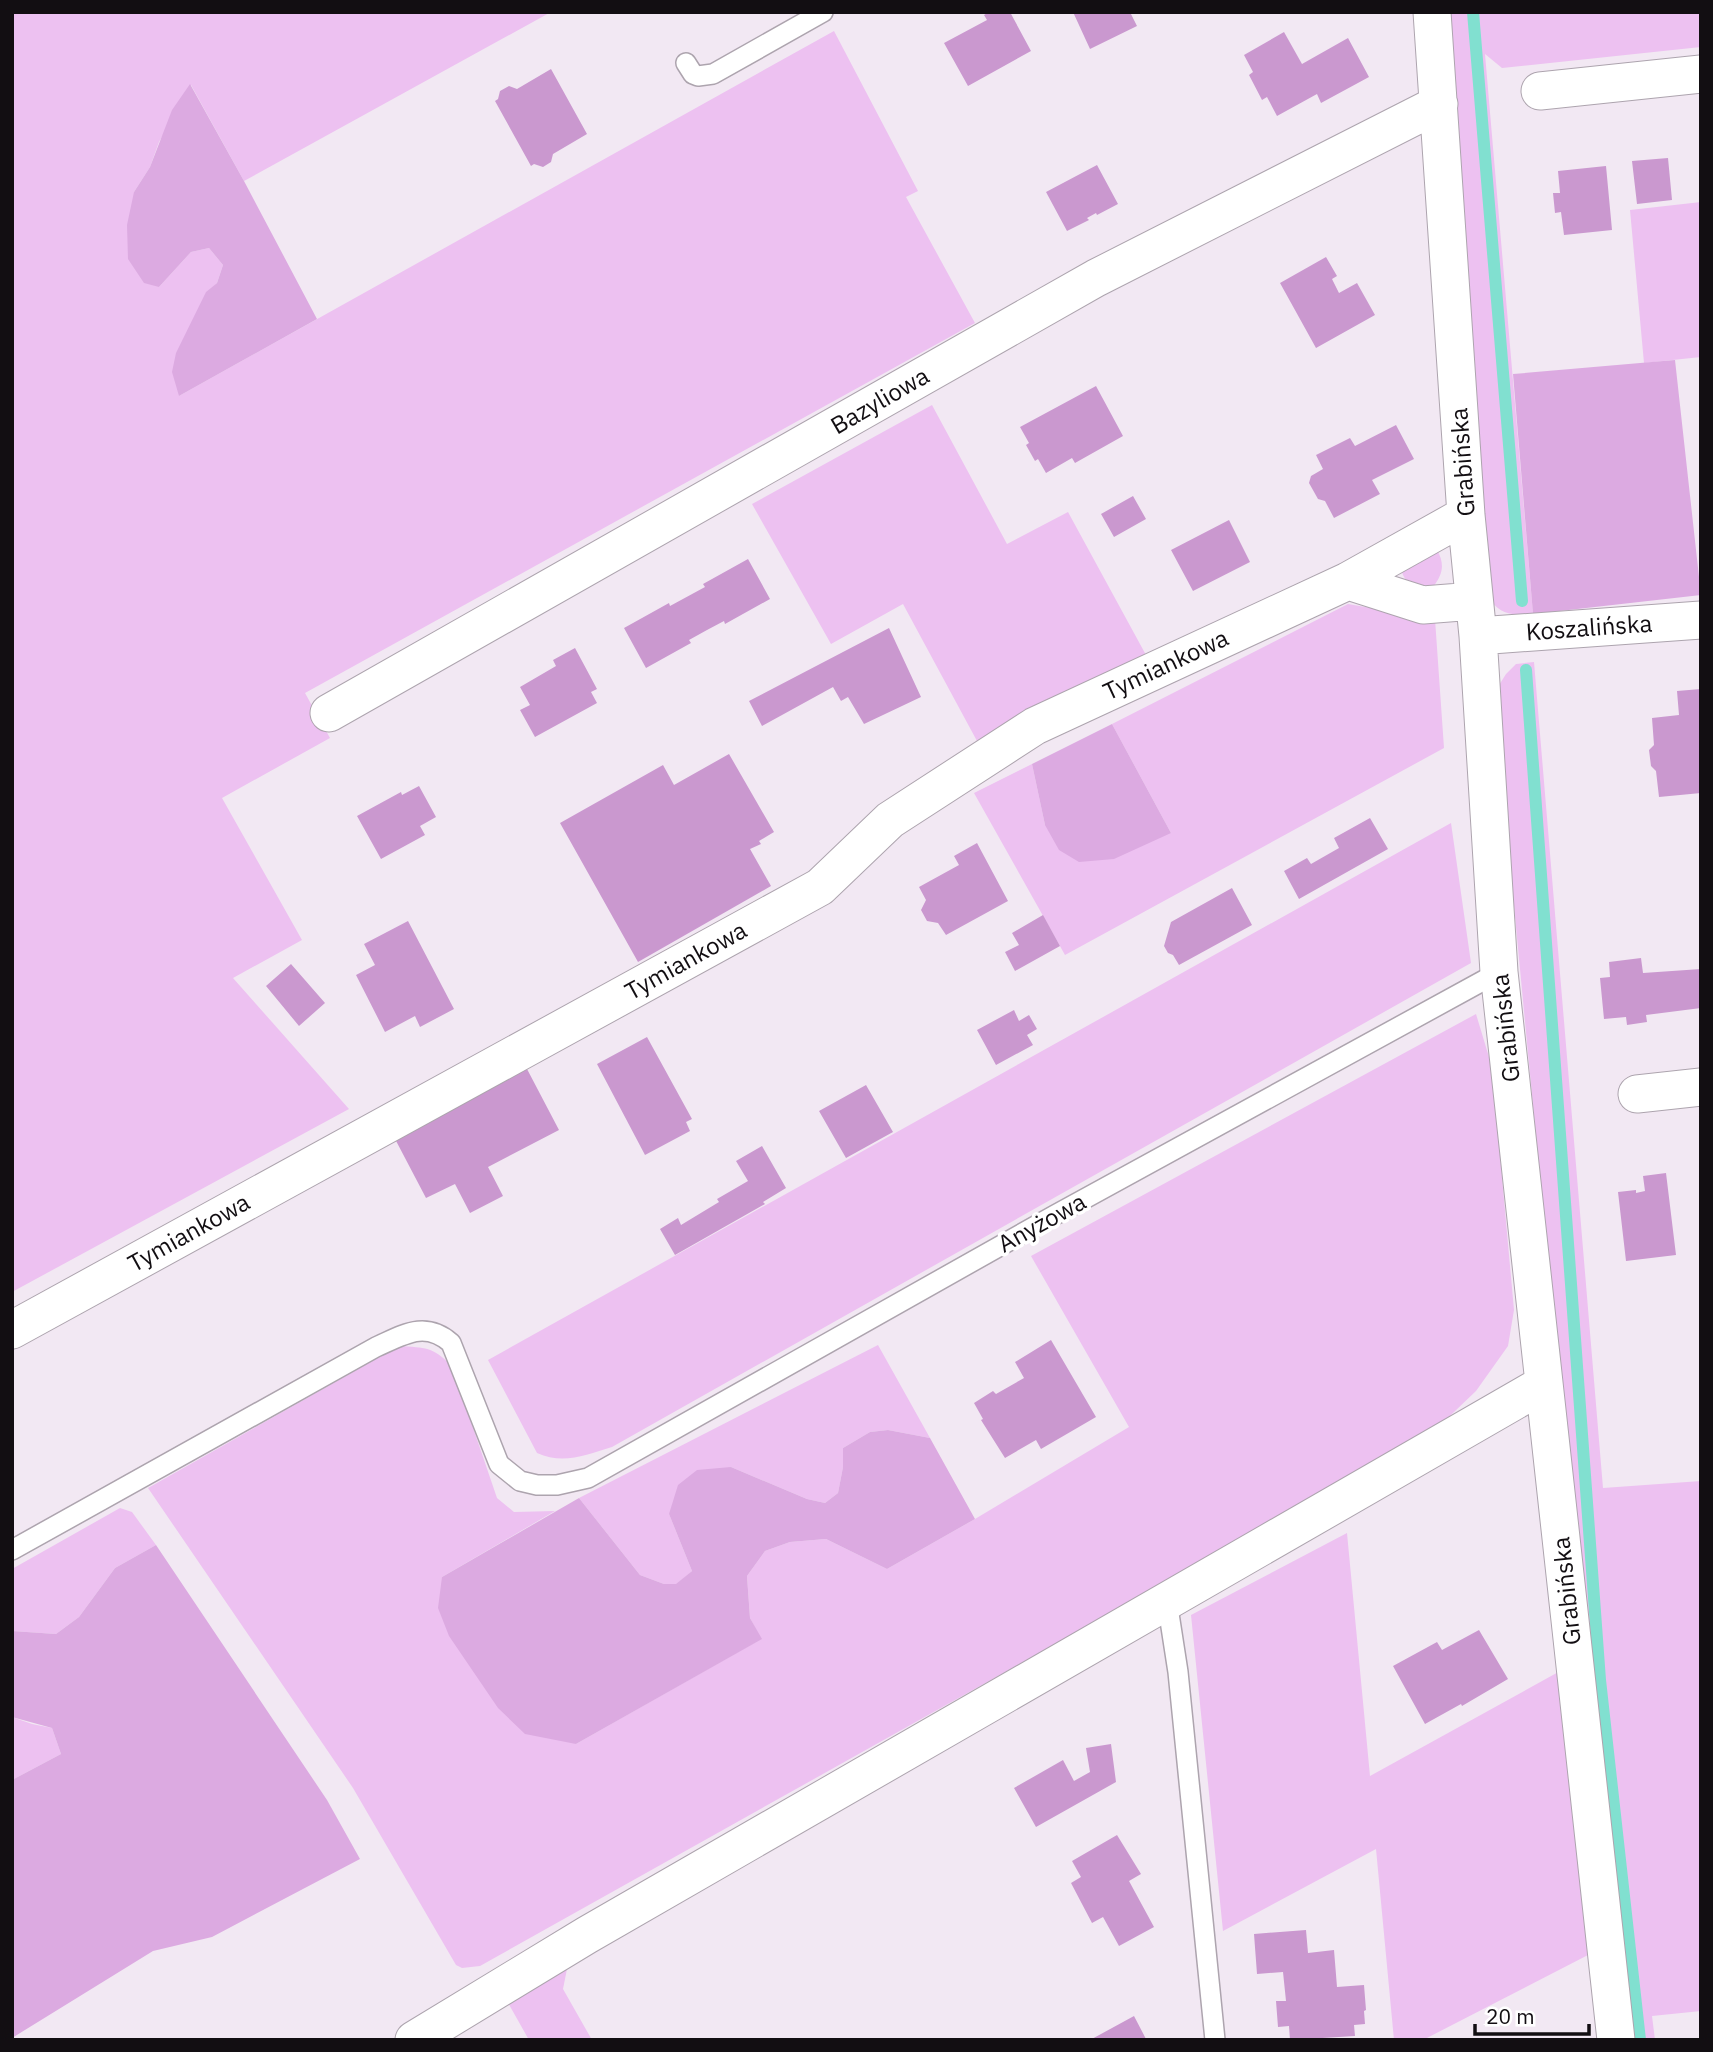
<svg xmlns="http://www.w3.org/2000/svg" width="1713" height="2052" viewBox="0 0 1713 2052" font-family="'IBM Plex Sans',sans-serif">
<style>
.green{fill:#edc1f1}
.forest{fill:#dcaae1}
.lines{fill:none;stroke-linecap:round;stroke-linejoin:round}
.stream{stroke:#81e0d0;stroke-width:12}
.building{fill:#ca98cf}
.lane-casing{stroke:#ada4ae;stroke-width:22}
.street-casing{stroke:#ada4ae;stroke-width:39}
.lane{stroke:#fff;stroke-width:19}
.street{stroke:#fff;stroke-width:37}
.labels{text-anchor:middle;stroke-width:7;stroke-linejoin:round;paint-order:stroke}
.street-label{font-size:24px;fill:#120e12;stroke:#fff}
</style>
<rect width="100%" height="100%" fill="#f2e8f3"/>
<path class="green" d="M12,12H551L244,181L191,85L159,142L150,167L134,192L159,287L191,252L209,248L223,265L217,283L206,293L179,396L834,31L918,191L906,197L975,323L305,693L330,738L222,798L302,940L233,978L349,1109L12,1292Z
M1444,12H1701V47L1502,68L1485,54L1533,614C1516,615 1502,616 1491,601Z
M1701,202V357L1644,363L1630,210Z
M932,405L1007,544L1068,512L1146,655L977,741L903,604L831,644L752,504Z
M1437,550C1445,564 1443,574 1433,587C1424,589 1407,586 1403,575C1401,571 1403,567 1402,563Z
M1348,604L1435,619L1444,748L1065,955L974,793L1032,764L1045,825L1171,833L1112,724Z
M1534,662L1603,1488L1701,1481V2011L1652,2016L1655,2040H1622L1508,843L1496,690L1506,674L1516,664Z
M1451,823L1471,963L612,1447C586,1455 563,1465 537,1453L488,1360Z
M1476,1014L1492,1067L1514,1310L1508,1346L1476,1391L1432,1433L480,1966L462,1968L456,1965L353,1788L148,1488L399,1346C426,1348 432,1346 452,1366L497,1498L514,1512L555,1511L442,1577L576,1744L761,1639L750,1618L747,1576L765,1551L790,1542L826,1539L887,1569L975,1519L1129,1427L1031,1256Z
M878,1345L930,1438L888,1430L870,1432L843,1448V1467L838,1493L825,1503L807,1499L731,1467L669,1514L692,1571L677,1584H664L640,1575L579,1498Z
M120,1508L132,1512L156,1545L115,1568L79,1617L56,1634L12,1631V1569Z
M1347,1533L1370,1776L1562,1670L1588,1955L1423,2040H1394L1376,1849L1223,1931L1191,1615Z
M12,1717L32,1724L52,1728L61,1754L12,1780Z
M567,1969L563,1989L592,2040H529L507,2001Z"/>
<path class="forest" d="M190,84L244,181L317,319L179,396L172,372L176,353L206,292L217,283L223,265L209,248L191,252L159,287L144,283L128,259L127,225L134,192L150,167L172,110Z
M1675,360L1701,595L1533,614L1513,374Z
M1112,724L1171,833L1114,859L1079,862L1059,850L1045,825L1032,764Z
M888,1430L930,1438L975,1519L887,1569L826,1539L790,1542L765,1551L747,1576L750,1618L762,1639L576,1744L525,1734L498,1708L449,1636L438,1608L442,1577L579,1498L640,1575L664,1584H676L692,1571L669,1514L678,1485L697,1470L731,1467L807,1499L825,1503L838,1493L843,1467V1448L870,1432Z
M156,1545L327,1800L360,1859L212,1937L153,1951L12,2038V1780L61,1754L52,1728L12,1717V1631L56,1634L79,1617L115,1568Z"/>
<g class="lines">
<path class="stream" d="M1473,12L1522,601
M1526,670L1600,1680L1640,2040"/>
</g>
<path class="building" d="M989,12H1010L1031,51L968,86L944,43L987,20L984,15Z
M1073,12H1130L1137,26L1090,49Z
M1284,32L1302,64L1348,38L1369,77L1321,103L1317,94L1277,116L1267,97L1262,100L1249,75L1253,72L1244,55Z
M551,69L587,134L553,154L551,162L543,167L534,164L531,166L495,101L498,99L500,91L509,86L517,89Z
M1668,158L1672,200L1637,204L1632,161Z
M1097,165L1118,204L1097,215L1096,213L1087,218L1089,220L1067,231L1046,192Z
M1606,166L1612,230L1564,235L1561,212L1555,213L1553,193H1560L1558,171Z
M1326,257L1337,276L1332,279L1339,293L1357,283L1375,315L1316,348L1280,283Z
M1096,386L1123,436L1075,463L1072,458L1046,473L1038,459L1035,461L1026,445L1029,443L1020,427Z
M1396,425L1414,459L1372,480L1380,494L1334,518L1325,501L1318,499L1309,483L1311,476L1323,469L1316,455L1350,438L1355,446Z
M1133,496L1146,519L1114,537L1101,514Z
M1229,520L1250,562L1193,591L1171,550Z
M748,559L770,599L725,624L724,621L707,630L689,640L691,643L646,668L624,628L669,603L670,606L705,587L703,584Z
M889,628L921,697L864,724L848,697L841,701L833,687L762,726L749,701Z
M575,648L597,689L591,692L597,703L535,737L520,710L530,705L520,687L556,666L553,660Z
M1701,689V793L1659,797L1656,771L1651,766L1649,750L1654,745L1652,718L1679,715L1677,691Z
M729,754L774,832L759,841L761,844L750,849L771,886L638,962L560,823L663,765L674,785Z
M419,786L436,817L420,826L425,835L381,859L357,816L401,792L402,795Z
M1370,818L1388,849L1299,899L1284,871L1307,858L1311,864L1339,848L1334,838Z
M977,843L1008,901L946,935L938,923L927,921L921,910L926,900L919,887L959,865L954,856Z
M1232,888L1252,925L1179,965L1173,955L1168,953L1164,946L1171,922Z
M1043,915L1060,946L1015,971L1005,952L1019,945L1012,933Z
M408,921L454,1009L420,1027L415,1016L385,1032L356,975L375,965L364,944Z
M1641,958L1643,973L1701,969V1008L1646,1015L1647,1022L1627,1025L1626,1017L1604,1019L1600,978L1610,977L1609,962Z
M291,964L325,1003L299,1026L266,986Z
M1014,1010L1019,1021L1029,1015L1037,1029L1027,1035L1033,1045L996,1065L977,1030Z
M647,1037L692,1119L686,1122L690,1131L645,1155L597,1064Z
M527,1069L559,1130L488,1167L503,1196L470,1213L455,1184L426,1198L394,1137Z
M866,1085L893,1132L846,1158L819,1111Z
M762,1146L786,1188L763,1202L765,1204L675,1255L660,1229L678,1218L681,1225L719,1202L717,1199L748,1181L736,1161Z
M1666,1173L1676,1255L1626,1261L1618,1192L1636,1190V1193L1645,1191L1643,1176Z
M1051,1340L1096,1417L1041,1449L1036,1440L1005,1458L981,1420L983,1419L974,1403L993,1391L996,1394L1024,1378L1015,1362Z
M1479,1630L1508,1679L1462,1706L1461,1704L1425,1724L1393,1666L1437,1642L1442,1650Z
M1111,1744L1116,1782L1036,1827L1014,1788L1063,1760L1074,1781L1090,1772L1086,1748Z
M1117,1835L1141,1874L1129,1881L1154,1927L1119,1946L1103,1917L1092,1923L1071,1883L1081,1877L1072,1861Z
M1306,1930L1308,1953L1334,1950L1337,1987L1364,1985L1366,2010L1364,2011L1365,2024L1354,2025L1355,2036L1290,2040L1289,2026L1278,2027L1276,2001H1286L1283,1972L1257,1974L1254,1934Z
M1134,2016L1146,2039L1090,2040Z"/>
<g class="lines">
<defs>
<path id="lane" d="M686,63L693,74L698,76L713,74L823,12
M12,1550L376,1347C403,1335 425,1320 451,1343L499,1464L520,1481L537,1485H557L588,1478L1055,1215L1499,972
M1167,1601L1178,1672L1215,2040"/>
<path id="street" d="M1432,12L1466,515L1478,636L1499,972L1616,2040
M1540,91L1701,74
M1348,581L1423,605L1474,601
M1478,636L1701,620
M329,713L1096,278L1439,104
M1637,1094L1701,1087
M12,1330L820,887L890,820L1035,726L1348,581L1466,515
M414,2040L587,1935L1544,1384"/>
</defs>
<use href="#lane" class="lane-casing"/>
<use href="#street" class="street-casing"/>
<use href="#lane" class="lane"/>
<use href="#street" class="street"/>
</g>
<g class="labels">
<g class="street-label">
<text transform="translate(880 401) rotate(-30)" y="8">Bazyliowa</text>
<text transform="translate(1463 462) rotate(-94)" y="8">Grabińska</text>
<text transform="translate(1589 628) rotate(-4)" y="8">Koszalińska</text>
<text transform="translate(1166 665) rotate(-25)" y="8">Tymiankowa</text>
<text transform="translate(686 961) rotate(-29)" y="8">Tymiankowa</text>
<text transform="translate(1506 1028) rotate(-96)" y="8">Grabińska</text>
<text transform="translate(1042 1223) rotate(-29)" y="8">Anyżowa</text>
<text transform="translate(189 1233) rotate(-29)" y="8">Tymiankowa</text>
<text transform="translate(1567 1591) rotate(-96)" y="8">Grabińska</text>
</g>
</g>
<rect width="1713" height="2052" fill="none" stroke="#120e12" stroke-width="28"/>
<path d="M1475 2024v10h114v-10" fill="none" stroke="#120e12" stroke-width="3.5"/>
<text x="1486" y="2024" font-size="21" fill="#120e12" stroke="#ffffff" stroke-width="5" paint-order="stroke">20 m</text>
</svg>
